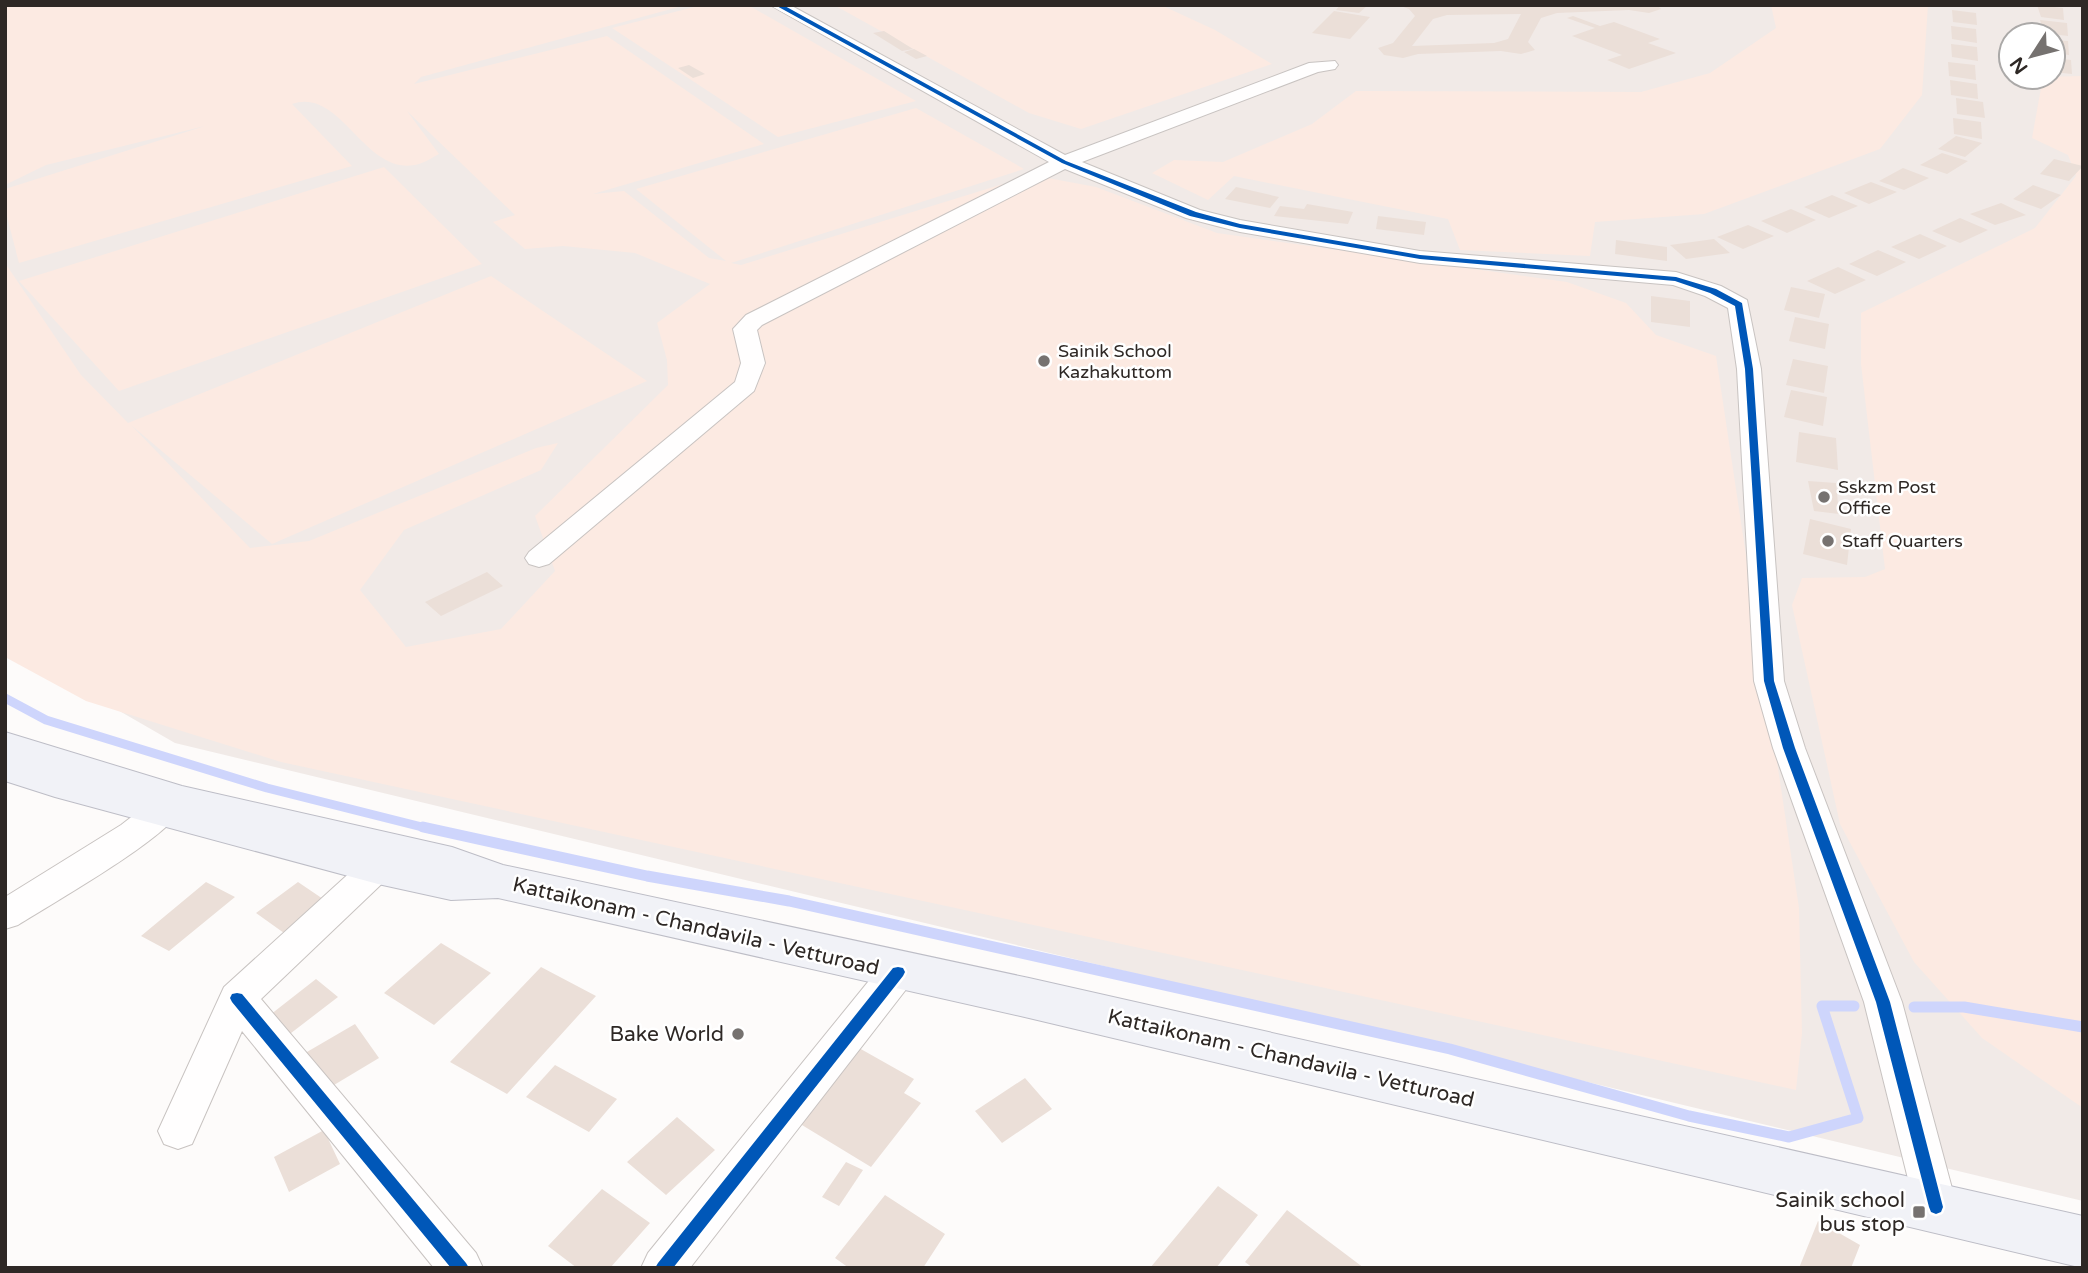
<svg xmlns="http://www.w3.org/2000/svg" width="2088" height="1273" viewBox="0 0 2088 1273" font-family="'Varela Round',sans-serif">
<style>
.built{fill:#f1eae7;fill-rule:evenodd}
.green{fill:#fceae2}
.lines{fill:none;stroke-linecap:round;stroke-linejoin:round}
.stream-far1{stroke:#ced5fc;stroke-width:9}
.stream{stroke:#ced5fc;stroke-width:11}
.building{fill:#ebdfd8;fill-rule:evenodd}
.minor-casing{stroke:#c8c3c1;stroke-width:2}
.major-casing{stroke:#bdbdc6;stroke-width:2}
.minor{fill:#fffefe;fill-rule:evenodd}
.major{fill:#f1f2f7;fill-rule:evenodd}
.cycleway-casing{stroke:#fff;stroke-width:5}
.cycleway{fill:#0057b8;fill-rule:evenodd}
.poi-dot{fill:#767270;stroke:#fff;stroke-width:2.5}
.labels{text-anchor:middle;stroke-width:5;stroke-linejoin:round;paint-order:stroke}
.poi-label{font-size:18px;fill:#2e2825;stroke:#fff;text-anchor:start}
.near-street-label{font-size:21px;fill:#2e2825;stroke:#fff}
.near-poi-label{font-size:21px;fill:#2e2825;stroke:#fff;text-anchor:end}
</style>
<rect width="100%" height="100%" fill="#fdfbfa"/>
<path class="built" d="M5,5H2083V1201L175,743L5,645ZM2011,35H2053V77H2011Z"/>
<path class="green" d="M5,5H686L421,77L414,84L607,36L764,144L593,194L624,191L709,258L726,261L636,189L916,108L1024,169L731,263L741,265L1003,184L1048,178L1096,187L1217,233L1567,282L1626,303L1656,335L1716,356L1799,908L1802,1033L1796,1090L281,762L86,701L5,657V263L81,375L128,423L491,276L647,381L272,544L131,425L250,548L309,541L536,448L558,443L541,470L404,530L360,590L406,647L501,629L555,571L535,516L668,385L667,360L657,323L710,284L635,253L563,246L525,249L493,222L515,215L407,111L439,154C433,157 426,162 419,164C365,179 342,86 292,104L352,166L19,263L5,209V189L205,126L46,165L5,185Z
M702,5H748L916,101L778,137L612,28Z
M834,5H1161L1215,30L1272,64L1081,129L1029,113Z
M1771,5H1928L1922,95L1880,149L1704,214L1595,222L1590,256L1460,250L1448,219L1234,176L1208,200L1152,173L1174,160L1223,162L1312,124L1356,91L1641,92L1710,73L1776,28Z
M2083,76V1108L1982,1038L1914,962L1840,824L1792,605L1802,578L1865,577L1885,569L1861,364V313L2035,228L2076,176L2068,155L2032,138L2043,77Z
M384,167L482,264L119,391L19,281Z"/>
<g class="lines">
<path class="stream-far1" d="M5,698L46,720L267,788L430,829"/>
<path class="stream" d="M423,827L647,876L789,901L1450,1049L1689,1116L1789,1137L1858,1118L1822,1006H1854
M1914,1007H1964L2083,1027"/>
</g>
<path class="building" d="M1340,5H1368L1359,13L1336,10Z
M1398,5H1657L1661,9L1649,13L1629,10L1557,13L1541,18L1528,42L1535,50L1521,54L1501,51L1418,54L1403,58L1384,55L1378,48L1393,43L1415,16L1409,9ZM1521,14L1508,39L1494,43L1412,46L1433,19L1447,15Z
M2037,5L2063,8L2064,20L2041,17Z
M1952,10L1976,13L1977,25L1953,22Z
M1334,11L1370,17L1350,39L1312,33Z
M1573,16L1600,26L1614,22L1660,39L1648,43L1676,53L1629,69L1607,60L1622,55L1572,36L1595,28L1567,18Z
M2040,20L2067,23L2068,36L2044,33Z
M1951,26L1976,29L1977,43L1952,39Z
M884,31L913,49L902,51L873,33Z
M2053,40L2068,41L2069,55L2053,53Z
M1951,44L1977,47L1978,61L1952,57Z
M914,49L927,56L916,59L904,52Z
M2053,58L2071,60L2072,74L2053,72Z
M1948,62L1975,65L1976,80L1949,76Z
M689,65L705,74L693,78L678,68Z
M1950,80L1977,84L1978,99L1951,95Z
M1956,98L1983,102L1985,118L1957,114Z
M1953,118L1981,122L1982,139L1954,134Z
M1956,136L1982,143L1965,157L1938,149Z
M1942,153L1968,161L1947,174L1920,165Z
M2054,159L2083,166L2069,181L2040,174Z
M1903,168L1929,178L1904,190L1879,181Z
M1871,182L1897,192L1869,204L1844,193Z
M2033,185L2061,195L2041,209L2013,199Z
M1236,187L1279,197L1270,208L1225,199Z
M1832,195L1858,206L1829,218L1804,207Z
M2001,203L2026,215L1995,225L1970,214Z
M1307,204L1353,212L1348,224L1274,216L1280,206L1304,209Z
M1791,209L1816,220L1787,233L1761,221Z
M1378,216L1426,222L1424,235L1376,229Z
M1960,218L1988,230L1960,243L1932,231Z
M1748,225L1774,236L1743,249L1717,237Z
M1920,234L1947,246L1919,259L1891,247Z
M1714,239L1730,253L1686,259L1670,245Z
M1616,240L1667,247V261L1615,254Z
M1878,250L1906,262L1877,276L1849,264Z
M1838,267L1866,280L1835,294L1807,281Z
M1791,287L1825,294L1819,318L1784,310Z
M1651,296L1690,301V327L1651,322Z
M1795,317L1829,324L1825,349L1789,341Z
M1793,359L1828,366L1824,393L1786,385Z
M1791,390L1827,397L1823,426L1784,417Z
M1799,432L1836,438L1838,470L1796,462Z
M1808,481L1836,483L1839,514L1814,511Z
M1810,519L1851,529L1847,565L1803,554Z
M487,572L503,586L441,616L425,602Z
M206,882L235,897L169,951L141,936Z
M298,882L326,901L284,933L256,913Z
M441,943L491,973L434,1025L384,993Z
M541,967L596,996L507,1094L450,1062Z
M316,979L338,997L282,1040L261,1022Z
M355,1024L379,1058L324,1091L300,1056Z
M859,1048L914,1079L904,1093L921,1103L871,1167L797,1122Z
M555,1065L617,1099L589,1132L526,1097Z
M1025,1078L1052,1109L1002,1143L975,1111Z
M677,1117L715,1150L666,1195L627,1162Z
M324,1130L340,1164L289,1192L274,1157Z
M846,1162L863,1170L839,1206L822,1197Z
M1218,1186L1258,1215L1216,1268H1150Z
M602,1189L650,1223L610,1268H577L548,1246Z
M885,1195L945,1234L923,1268H849L835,1258Z
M1287,1210L1364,1268H1253L1245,1262Z
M1818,1221L1860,1245L1851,1268H1799Z"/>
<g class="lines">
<defs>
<path id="minor" d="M770,5H790L1065,155L1309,63L1335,61L1338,65L1335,69L1318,72L1082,162L1200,210L1240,220L1420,251L1676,272L1721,286L1747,300L1761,369L1784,681L1805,748L1902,1002L1957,1207L1951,1221L1936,1226L1921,1221L1915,1207L1864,1002L1773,748L1754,681L1737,369L1728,308L1705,296L1673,285L1420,263L1240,232L1186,218L1065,169L762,325L757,330L765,363L754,391L549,564L539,567L529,564L525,558L529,552L735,382L741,363L733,329L746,315L1049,162Z
M164,798L176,801L181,810C164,840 53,903 18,925L5,929V897L121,825L152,801Z
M378,854L390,858L395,867L390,876L261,999L476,1253L483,1268H434L242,1031L192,1144L178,1149L164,1144L158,1131L224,987L366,858Z
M898,957L911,961L916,972L911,983L690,1268H641L648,1253L885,961Z"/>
<path id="major" d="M5,732L182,786L452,847L503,865L1029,978L2083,1216V1268L1029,1018L498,898L451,900L378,884L55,797L5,781Z"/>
</defs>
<use href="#minor" class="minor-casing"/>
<use href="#major" class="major-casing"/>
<use href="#minor" class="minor"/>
<use href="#major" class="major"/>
<defs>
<path id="cycleway" d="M775,5H783L1066,161L1196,212L1240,224L1420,255L1676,277L1716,289L1742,303L1753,369L1774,681L1795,748L1890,1002L1943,1207L1941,1212L1936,1214L1931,1212L1929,1207L1876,1002L1783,748L1764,681L1745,369L1735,306L1710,293L1675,281L1420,259L1240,228L1190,216L1062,163Z
M898,967L903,968L905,972L903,976L673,1268H655L658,1263L893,968Z
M237,993L242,994L466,1263L469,1268H451L232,1002L230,998L232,994Z"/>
</defs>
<use href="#cycleway" class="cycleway-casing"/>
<use href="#cycleway" class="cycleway"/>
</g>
<g class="poi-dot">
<circle cx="1044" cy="361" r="7"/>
<circle cx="1824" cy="497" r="7"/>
<circle cx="1828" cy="541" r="7"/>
<circle cx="738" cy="1034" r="7"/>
<rect x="1912" y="1205" width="14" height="14" rx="3.5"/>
</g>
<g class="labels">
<g class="poi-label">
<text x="1058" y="357">Sainik School<tspan x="1058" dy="21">Kazhakuttom</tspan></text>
<text x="1838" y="493">Sskzm Post<tspan x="1838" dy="21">Office</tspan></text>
<text x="1842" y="547">Staff Quarters</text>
</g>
<g class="near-street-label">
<text transform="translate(696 926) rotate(13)" y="7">Kattaikonam - Chandavila - Vetturoad</text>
<text transform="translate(1291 1058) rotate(13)" y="7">Kattaikonam - Chandavila - Vetturoad</text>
</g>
<g class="near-poi-label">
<text x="724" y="1041">Bake World</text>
<text x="1905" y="1207">Sainik school<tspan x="1905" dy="24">bus stop</tspan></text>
</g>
</g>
<rect width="2088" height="1273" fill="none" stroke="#2e2825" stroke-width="14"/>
<g transform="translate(2032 56) rotate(234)"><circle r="33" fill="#ffffff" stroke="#aba9a8" stroke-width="2"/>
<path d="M0-5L12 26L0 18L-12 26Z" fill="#767270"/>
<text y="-10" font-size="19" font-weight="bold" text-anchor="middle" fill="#2e2825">N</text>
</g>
</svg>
